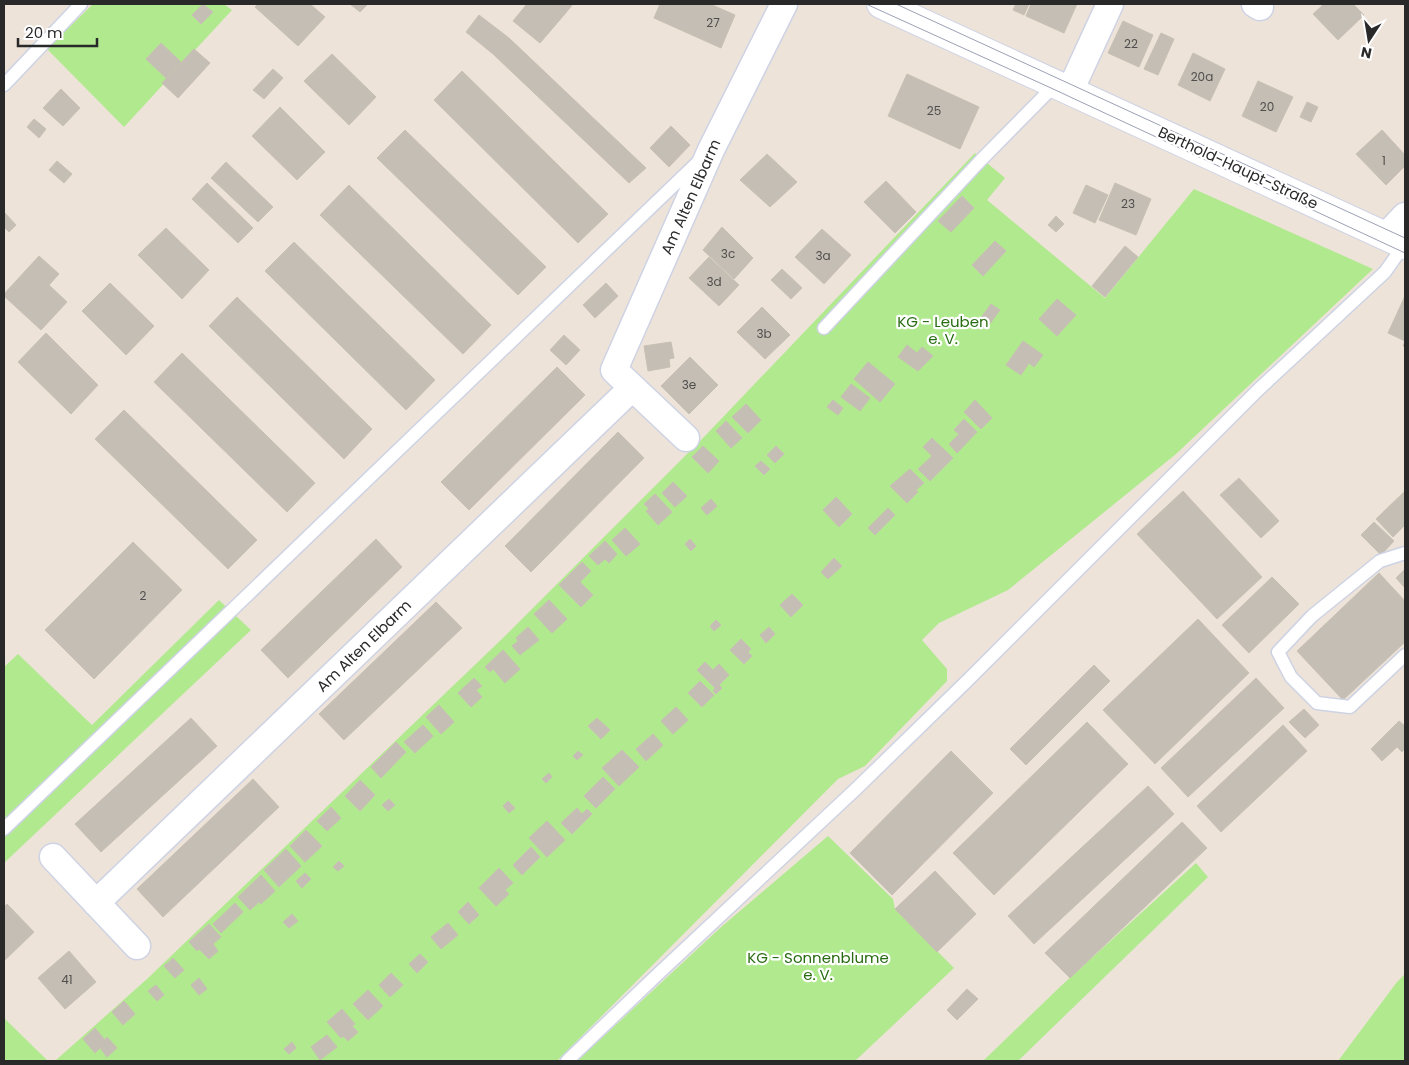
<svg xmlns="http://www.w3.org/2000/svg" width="1409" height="1065" viewBox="0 0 1409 1065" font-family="Poppins,sans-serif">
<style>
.green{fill:#b1e98f}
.building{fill:#c4beb5;stroke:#c8c0b2}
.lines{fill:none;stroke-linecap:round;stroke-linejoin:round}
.lane-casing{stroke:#ced3e4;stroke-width:15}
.street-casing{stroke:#ced3e4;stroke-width:29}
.secondary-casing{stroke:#ced3e4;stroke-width:30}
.lane{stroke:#fff;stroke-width:12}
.street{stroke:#fff;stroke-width:26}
.secondary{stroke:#fff;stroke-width:28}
.tram{stroke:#9ba0b5;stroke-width:1}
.labels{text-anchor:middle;stroke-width:4.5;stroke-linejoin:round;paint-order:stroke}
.number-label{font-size:12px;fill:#504e4c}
.street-label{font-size:15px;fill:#292929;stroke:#fff}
.park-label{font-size:15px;fill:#286c12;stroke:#fff}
</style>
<rect width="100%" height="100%" fill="#ede3d9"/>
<path class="green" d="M93,4H224L232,10L124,127L47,49Z
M975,153L1005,178L987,200L1105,298L1194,189L1373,269L1176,454L1008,590L939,623L922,640L947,669V681L865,766L838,779L557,1061H55L147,979L505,636L704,437Z
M219,600L251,630L4,863V667L18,654L92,725Z
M828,836L893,899L895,909L954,968L855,1061H577L720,928Z
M1196,863L1208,877L1018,1061H983L1062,985Z
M1405,974V1061H1338L1397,982Z
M4,1018L48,1061H4Z"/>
<path class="building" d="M203,4L213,12L201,24L192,15Z
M258,4H310L325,17L298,46L255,7Z
M350,4H368L360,12Z
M527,4H550L564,15L540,43L513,21Z
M550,4H573L564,15Z
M660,4H710L735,15L721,48L654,18Z
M1016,4H1029L1024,15L1013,10Z
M1031,4H1077L1064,33L1026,16Z
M1324,4H1353L1364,15L1338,40L1313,14Z
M479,15L509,38L646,168L629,183L493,54L466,32Z
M1123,21L1153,35L1139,67L1108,53Z
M1161,33L1174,39L1158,75L1144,69Z
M161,43L181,62L166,78L146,59Z
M194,49L210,63L178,98L162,83Z
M1193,53L1225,69L1210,101L1178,85Z
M332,54L376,97L349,125L304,81Z
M273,69L283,78L264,99L253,90Z
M462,71L608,214L578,243L434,100Z
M907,74L979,107L960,149L888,116Z
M1258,81L1293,97L1276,132L1242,116Z
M61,89L80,108L63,126L43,108Z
M1307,102L1318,107L1311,122L1300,117Z
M280,107L325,152L297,180L252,136Z
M34,119L46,129L39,138L27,127Z
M671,126L690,145L669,167L650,148Z
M405,130L546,267L518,295L377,158Z
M1382,130L1405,155V166L1386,185L1356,154Z
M767,154L797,182L770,207L740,180Z
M57,161L72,174L64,183L49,170Z
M226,162L273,207L258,222L211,178Z
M886,181L916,212L895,233L864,202Z
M207,183L253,228L238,243L192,199Z
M1115,183L1151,199L1136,235L1099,220Z
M349,185L491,325L463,354L320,215Z
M1086,185L1108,195L1095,223L1073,213Z
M962,196L974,208L951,232L938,221Z
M4,212L16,225L9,232L4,227Z
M1056,216L1064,224L1056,232L1048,225Z
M722,227L753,258L734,279L703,250Z
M166,228L209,270L182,299L138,255Z
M822,229L851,255L824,284L795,257Z
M995,241L1006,251L983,276L972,265Z
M294,242L435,380L406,410L265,271Z
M1125,246L1138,257L1105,297L1092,286Z
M39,256L59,274L49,285L67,302L41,330L4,296V294Z
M709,257L739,285L719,306L689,278Z
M782,269L802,288L791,299L771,280Z
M110,283L154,326L126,355L82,311Z
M606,283L618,296L595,318L583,305Z
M1405,296V347L1403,346L1405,341L1388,333Z
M237,297L372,429L344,459L209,326Z
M1057,299L1076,315L1057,336L1039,319Z
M991,304L1000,310L986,329L977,323Z
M762,307L790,335L765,359L737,332Z
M46,333L98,385L71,414L18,362Z
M564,335L580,350L566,365L550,350Z
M1023,341L1043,355L1034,367L1029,363L1021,375L1006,365Z
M671,342L674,358L669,359L670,367L648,371L644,346Z
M907,345L917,353L922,347L933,356L918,371L898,357Z
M182,353L315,483L287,512L154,382Z
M690,357L718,385L689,414L661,386Z
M868,362L895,384L880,402L854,379Z
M557,367L585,395L469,510L441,482Z
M851,384L870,398L860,411L841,397Z
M833,400L843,408L838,415L827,407Z
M975,400L992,418L981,429L964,412Z
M746,404L761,420L748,433L732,417Z
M124,410L257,540L228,569L95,439Z
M964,419L977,432L957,453L949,444L959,434L954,430Z
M726,421L742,438L731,448L716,431Z
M618,432L644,458L531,572L505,546Z
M932,438L953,458L930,481L918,469L932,456L923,447Z
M703,446L719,461L708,473L692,457Z
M776,446L784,454L775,463L767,455Z
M761,461L770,469L764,475L755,466Z
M910,469L924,483L916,490L918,492L907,503L890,486Z
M1239,478L1279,521L1261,538L1220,495Z
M673,482L687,496L675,507L662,493Z
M1183,491L1262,577L1217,619L1137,534Z
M1405,491V525L1393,537L1376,519Z
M655,494L672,512L658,525L646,511L649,509L644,504Z
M836,497L852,514L839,527L823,510Z
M711,499L717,506L707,515L701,508Z
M888,508L895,515L875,535L868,528Z
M1374,522L1394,541L1381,555L1361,535Z
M625,528L640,544L626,556L612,540Z
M376,539L402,567L288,678L261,650Z
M690,539L696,546L691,551L685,544Z
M605,541L617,554L609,563L605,559L598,565L589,556Z
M133,542L182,590L94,679L45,630Z
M834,558L842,566L828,579L821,572Z
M582,562L591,571L580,582L593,595L581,607L559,585Z
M1405,569V588L1396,578Z
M1379,573L1405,601V642L1343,700L1297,651Z
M1272,577L1299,604L1249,653L1222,625Z
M792,594L803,605L791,617L780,605Z
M549,600L567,619L552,633L534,614Z
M436,602L462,628L344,740L319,714Z
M1198,619L1249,673L1155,764L1103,710Z
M716,620L721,625L714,631L710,626Z
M528,627L539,640L520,655L512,646L518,641L516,638Z
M769,627L775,634L766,643L760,635Z
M741,639L751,649L748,652L752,656L744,664L730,650Z
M503,650L520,669L505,683L493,669L490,672L485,667Z
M705,662L713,670L719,664L729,675L719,685L722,688L716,694L713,691L715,688L697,670Z
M1094,665L1110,681L1026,765L1010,749Z
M474,678L482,686L476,690L482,697L471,707L458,693Z
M1256,678L1284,708L1188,797L1161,768Z
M700,681L714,695L702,707L688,693Z
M439,705L454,722L441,734L426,717Z
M676,707L688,720L673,734L661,721Z
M1304,709L1319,725L1305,738L1289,722Z
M191,718L217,746L101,852L75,824Z
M597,718L610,730L601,739L588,726Z
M1399,721L1405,726V748L1402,752L1397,747L1382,761L1371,749Z
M1087,722L1128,764L994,895L953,853Z
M423,725L433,736L415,753L404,742Z
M1283,725L1307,751L1221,832L1197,806Z
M653,734L663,745L646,761L636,749Z
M396,742L406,752L381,778L371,767Z
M622,750L639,767L619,786L602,768Z
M578,751L583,755L577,760L573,756Z
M951,751L993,793L892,895L850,853Z
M549,773L552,777L546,783L542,779Z
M603,777L615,789L596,808L584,796Z
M253,779L279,807L163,917L137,889Z
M360,780L375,795L360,811L345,796Z
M1148,786L1174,814L1034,944L1008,916Z
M389,799L395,805L388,811L382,805Z
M508,801L515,808L509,813L503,806Z
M331,807L341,818L327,831L317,821Z
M577,808L582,814L587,809L592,814L572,834L561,823Z
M547,821L565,840L547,857L529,838Z
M1182,822L1207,848L1070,978L1045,953Z
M306,830L322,846L305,862L290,846Z
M531,847L540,857L522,875L513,865Z
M286,849L301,866L279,887L264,870Z
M339,861L344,866L338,871L333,867Z
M499,868L513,883L505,890L509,894L496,906L479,888Z
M935,871L976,914L937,952L895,909Z
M305,873L311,879L302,888L296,881Z
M261,875L275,891L261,904L259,902L250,910L238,897Z
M468,902L479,915L469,924L458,912Z
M235,903L243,912L221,933L213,924Z
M7,904L34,932L4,961V907Z
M292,914L298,921L289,928L283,922Z
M448,923L458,935L441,949L431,937Z
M209,924L221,937L213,944L218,951L209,959L199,949L197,951L189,942Z
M69,951L96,982L65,1009L38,978Z
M420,954L428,962L417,973L409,964Z
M173,958L184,970L175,978L164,966Z
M391,973L403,985L390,997L379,985Z
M199,978L207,989L199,995L191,985Z
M156,985L164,995L157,1001L148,991Z
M967,989L978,999L957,1020L947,1010Z
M368,990L383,1006L368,1020L353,1004Z
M124,1001L135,1014L123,1025L112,1012Z
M342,1009L355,1024L352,1026L358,1032L348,1041L343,1036L341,1038L327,1022Z
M95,1028L105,1040L107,1037L117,1048L107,1057L100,1048L95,1053L83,1039Z
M327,1035L337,1047L320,1060L311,1047Z
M292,1042L296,1048L289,1054L284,1049Z"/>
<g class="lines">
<defs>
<path id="lane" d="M4,85L81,4
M824,328L981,160L1056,84
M1405,553L1380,561L1312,616L1278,652L1291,677L1317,703L1350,707L1405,655
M4,829L698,162
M567,1061L658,974L857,788L968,680L1258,390L1385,272L1404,245"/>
<path id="street" d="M1255,4L1260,7
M1070,91L1110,4
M1386,236L1405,216
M686,438L614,370L711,150L784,4
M53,857L137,946
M96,903L632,388"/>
<path id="secondary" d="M881,4L1405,245"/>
</defs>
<use href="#lane" class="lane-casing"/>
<use href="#street" class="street-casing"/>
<use href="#secondary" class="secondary-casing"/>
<use href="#lane" class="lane"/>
<use href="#street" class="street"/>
<use href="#secondary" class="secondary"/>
<path class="tram" d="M866,4L1051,88L1405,253
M896,4L1405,238"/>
</g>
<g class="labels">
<g class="number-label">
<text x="713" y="27">27</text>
<text x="1131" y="48">22</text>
<text x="1202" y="81">20a</text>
<text x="1267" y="111">20</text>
<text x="934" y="115">25</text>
<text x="1384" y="165">1</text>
<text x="1128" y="208">23</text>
<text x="728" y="258">3c</text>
<text x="823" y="260">3a</text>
<text x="714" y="286">3d</text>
<text x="764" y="338">3b</text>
<text x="689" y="389">3e</text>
<text x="143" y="600">2</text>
<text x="67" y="984">41</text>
</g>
<g class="street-label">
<text transform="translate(1238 168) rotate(25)" y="5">Berthold-Haupt-Straße</text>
<text transform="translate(691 197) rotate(-66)" y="5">Am Alten Elbarm</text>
<text transform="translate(364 646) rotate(-44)" y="5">Am Alten Elbarm</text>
</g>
<g class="park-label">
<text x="943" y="327">KG - Leuben<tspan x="943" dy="17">e. V.</tspan></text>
<text x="818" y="963">KG - Sonnenblume<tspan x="818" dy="17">e. V.</tspan></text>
</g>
</g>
<rect width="1409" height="1065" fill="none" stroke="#292929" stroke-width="10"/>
<g transform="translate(1369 40) rotate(192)" stroke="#ffffff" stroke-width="4" paint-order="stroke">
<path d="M0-4L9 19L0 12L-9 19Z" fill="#292929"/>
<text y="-8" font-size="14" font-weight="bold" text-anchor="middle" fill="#292929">N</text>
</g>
<path d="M18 38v8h79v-8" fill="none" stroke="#292929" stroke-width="2.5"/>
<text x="25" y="38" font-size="15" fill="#292929" stroke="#ffffff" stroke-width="4" paint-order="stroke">20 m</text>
</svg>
